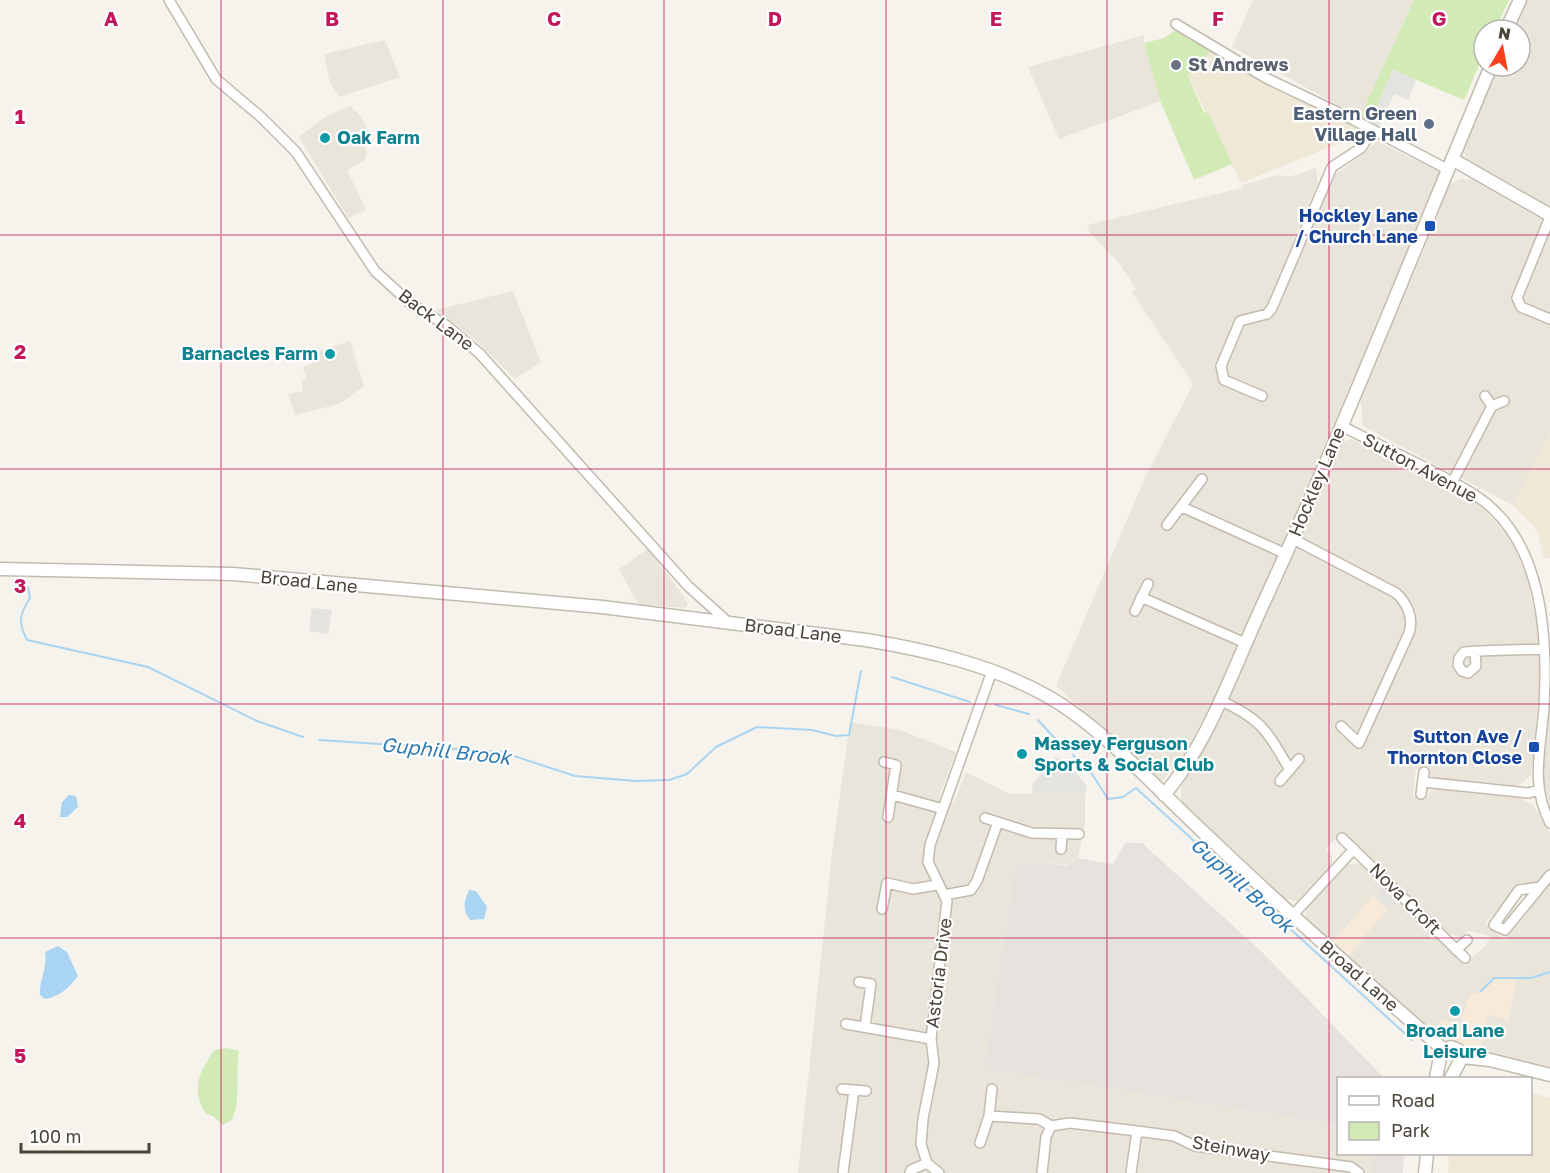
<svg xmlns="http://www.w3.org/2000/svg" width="1550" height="1173" viewBox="0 0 1550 1173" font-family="'Golos Text',sans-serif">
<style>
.residential{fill:#eae5da}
.commercial{fill:#f7ead8}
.industrial{fill:#e6e2dd}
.education{fill:#efe8d6}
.green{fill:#d2eab5}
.parking{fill:#e5e3e0}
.water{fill:#a9d4f2}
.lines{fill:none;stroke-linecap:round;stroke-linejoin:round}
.stream{stroke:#a9d4f2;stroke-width:2}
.minor-casing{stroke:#c2bbae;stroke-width:12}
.tertiary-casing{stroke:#c2bbae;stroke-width:15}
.minor{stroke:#fff;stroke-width:9}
.tertiary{stroke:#fff;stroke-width:12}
.grid{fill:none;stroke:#c2185b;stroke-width:1.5;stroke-opacity:0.55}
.worship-dot{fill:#6b7280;stroke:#fff;stroke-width:2}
.service-dot{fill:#5c6f8a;stroke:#fff;stroke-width:2}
.culture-dot{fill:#0f9aa8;stroke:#fff;stroke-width:2}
.transit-dot{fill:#1a4fb4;stroke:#fff;stroke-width:2}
.labels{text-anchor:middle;stroke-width:4.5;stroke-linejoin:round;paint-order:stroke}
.worship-label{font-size:18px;font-weight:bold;fill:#5b616d;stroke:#fff;text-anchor:start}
.service-label{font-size:18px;font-weight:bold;fill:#4e5e75;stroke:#fff;text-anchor:end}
.culture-label{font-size:18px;font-weight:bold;fill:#0d838f;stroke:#fff;text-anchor:start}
.transit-label{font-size:18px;font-weight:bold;fill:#164399;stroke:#fff;text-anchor:end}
.street-label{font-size:18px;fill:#4b4439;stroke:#fff}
.water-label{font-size:20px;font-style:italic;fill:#2e7ab2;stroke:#fff}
.grid-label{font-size:20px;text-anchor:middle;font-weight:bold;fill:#c2185b;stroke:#fff;stroke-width:4.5;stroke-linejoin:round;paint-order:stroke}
</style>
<rect width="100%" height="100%" fill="#f6f3ec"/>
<path class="residential" d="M1253,0H1414L1360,117L1232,47Z
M1526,0H1550V206L1466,158L1462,147L1496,66H1520V30H1512Z
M1144,35V44L1161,101L1059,139L1028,67Z
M385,40L400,77L339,97L330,83L324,54Z
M350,106L359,114L370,133L362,138L367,152L365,160L347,170L366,210L348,218L299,137L326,116Z
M1377,141L1440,172L1349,396L1216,696L1178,765L1161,781L1056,686L1144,480L1193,384L1132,292L1136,289L1119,263L1090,233L1087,225L1242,188V185L1278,175L1289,177L1316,168L1318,183L1293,241L1303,246L1335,174L1360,157Z
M1460,179H1471L1550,224V434L1512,505L1363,426L1360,391L1415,271L1450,184Z
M513,291L541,362L515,379L472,337L436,310Z
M350,341L364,386L339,404L295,415L288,394L303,391L301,381L307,379L303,367L312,364L309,354Z
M1351,439L1473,499L1509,536L1526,574L1536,622L1541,672L1531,776L1518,786L1433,778L1429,777L1430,771L1416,769L1413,796L1427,797L1432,788L1517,796L1533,805L1550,833V869L1536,884L1520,883L1485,923L1505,940L1550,883V1069L1479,1050L1488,1014L1508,1020L1516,979L1462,1018L1466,1023L1464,1028L1442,1020L1436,1034L1411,1015L1306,920V908L1348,864H1364L1379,880L1380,891L1376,899L1387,908L1395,898L1465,964L1486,945L1490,936L1470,931L1460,937L1447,933L1342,832L1325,849L1332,856V864L1297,901L1285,899L1181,802V788L1228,695L1331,471L1340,443Z
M648,549L680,591L688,604L686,608L638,604L619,569Z
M1550,690V809L1544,781L1543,753Z
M850,722L900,730L956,752L939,797L954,803L966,772L1010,794L1085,793V824L1078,857L1067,865L1029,861L1015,869L984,1069L1338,1125V1154H1373L1370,1173H798L833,845Z"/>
<path class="commercial" d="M1373,896L1387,909L1346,959L1331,943Z
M1494,978L1516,979L1507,1020L1488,1014L1479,1050L1436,1034L1441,1020L1464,1028L1465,1019L1462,1018L1470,994L1482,992Z"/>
<path class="industrial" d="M1125,843H1142L1263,953L1384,1078H1338V1125L984,1069L1015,868L1030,861L1067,866L1077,858L1113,864Z
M1373,1154H1404L1403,1173H1370Z"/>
<path class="education" d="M1211,51L1246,71L1359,129L1339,143L1241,183L1188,76Z
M1550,434V558H1544L1537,530L1512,505Z
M1531,1093L1550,1098V1173H1448L1449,1154H1530Z"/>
<path class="green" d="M1414,0H1509L1495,30H1484V54L1464,100L1393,70L1370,122L1360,117Z
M1176,30L1211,51L1188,76L1204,113L1208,112L1232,164L1194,180L1161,103L1144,43L1164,38Z
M227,1048L239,1051C235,1074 241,1098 232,1120L222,1125L213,1116L206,1114C190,1088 199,1074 214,1050Z"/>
<path class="parking" d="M1393,70L1416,80L1408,100L1394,94L1379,127L1370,122Z
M312,608L332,610L328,634L309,631Z
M1055,757L1064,760L1085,783L1087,789L1085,793L1033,794L1032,785Z
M1379,880L1395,898L1387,909L1376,898L1380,891Z"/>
<path class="water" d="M69,795L76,796L78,807L67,817H60L62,802Z
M469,890L476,891L487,907L484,919L470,920C462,909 464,902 469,890Z
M58,946L67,952L78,976C70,987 59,997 45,999L40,995C39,979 48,968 45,952Z"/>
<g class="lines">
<path class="stream" d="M28,587L30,598C19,615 18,622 27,640L148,667L257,721L303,737
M892,677L970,702
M996,705L1029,714
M1038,720L1060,744
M319,740L502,752L575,776L636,781L669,780L687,774L716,747L757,727L812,730L836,736L849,735L861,671
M1073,755L1092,774L1108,799L1123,797L1136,788L1412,1040
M1481,991L1494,978H1531L1550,972"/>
<defs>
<path id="minor" d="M169,0L216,79L262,118L296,152L375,271L411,304L446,325L480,354L688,586L729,623
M1176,24L1266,78L1354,120L1447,169
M1550,217L1517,298L1521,307L1550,319
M1262,396L1224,380L1221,366L1240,321L1267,314L1272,308L1332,167L1361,148L1373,130
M1485,396L1492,406L1504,401
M1342,426C1385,449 1434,469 1475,495C1543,539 1548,635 1544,707C1541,747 1530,785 1550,823
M1452,483L1492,406
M1182,507L1286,554
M1167,525L1202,479
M1293,539L1396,593C1407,603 1414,618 1409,633L1359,743L1341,726
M1141,597L1245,643
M1135,611L1148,584
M1475,651L1476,666L1468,673L1462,671L1458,665L1459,658L1464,652C1491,650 1518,650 1544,649
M1219,700C1262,719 1267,731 1290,770
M884,762L896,765L888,817
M1280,781L1299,759
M1423,782L1528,793L1538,790
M1421,794L1424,772
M893,795L943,809
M985,818L1032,833L1079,834
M1342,838L1465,958
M1061,849L1062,834
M1540,887L1519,890L1494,925L1505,930L1550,875
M944,895L971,890L977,881L998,822
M882,909L887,883L913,889L937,885
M1292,916L1354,849
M1456,950L1467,940
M859,982L871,984L865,1027
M846,1024L931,1039
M842,1089L854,1090L843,1173
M854,1090L866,1091
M989,1116L1039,1119L1051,1126
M980,1143L989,1116L992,1089
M910,1173L911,1170L927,1163
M939,1173L927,1163L921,1144L923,1119L934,1063L931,1039L947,901L928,862L930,845L992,671
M1042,1173L1046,1137L1051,1126L1070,1123L1137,1131L1174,1136L1195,1146L1351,1167L1359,1173
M1131,1173L1137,1131"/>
<path id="tertiary" d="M1506,30L1520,0
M1452,159L1550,215
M0,569L233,574L602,607L866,640C927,650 992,665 1047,696C1102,727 1154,786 1201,830C1280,905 1361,978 1443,1049
M1164,795C1210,741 1234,666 1264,602C1345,426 1416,245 1491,66
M1462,1057L1490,1060L1550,1075
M1436,1078L1441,1052L1451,1047L1458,1050L1462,1057L1451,1078
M1425,1173L1427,1154"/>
</defs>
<use href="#minor" class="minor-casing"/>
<use href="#tertiary" class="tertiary-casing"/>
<use href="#minor" class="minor"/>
<use href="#tertiary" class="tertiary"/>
</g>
<path class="grid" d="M221,0V1173M443,0V1173M664,0V1173M886,0V1173M1107,0V1173M1329,0V1173M0,235H1550M0,469H1550M0,704H1550M0,938H1550"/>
<circle class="worship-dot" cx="1176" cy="65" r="6"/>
<circle class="service-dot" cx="1429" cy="124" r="6"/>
<g class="culture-dot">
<circle cx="325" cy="138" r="6"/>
<circle cx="330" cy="354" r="6"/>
<circle cx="1022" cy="754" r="6"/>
<circle cx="1455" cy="1011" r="6"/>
</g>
<g class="transit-dot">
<rect x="1424" y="220" width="12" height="12" rx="3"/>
<rect x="1528" y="741" width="12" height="12" rx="3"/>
</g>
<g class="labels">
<g class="worship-label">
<text x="1188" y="71">St Andrews</text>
</g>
<g class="service-label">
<text x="1417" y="120">Eastern Green<tspan x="1417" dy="21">Village Hall</tspan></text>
</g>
<g class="culture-label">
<text x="337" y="144">Oak Farm</text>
<text x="318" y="360" text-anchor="end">Barnacles Farm</text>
<text x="1034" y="750">Massey Ferguson<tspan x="1034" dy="21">Sports &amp; Social Club</tspan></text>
<text x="1455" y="1037" text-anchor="middle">Broad Lane<tspan x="1455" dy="21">Leisure</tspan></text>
</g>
<g class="transit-label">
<text x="1418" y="222">Hockley Lane<tspan x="1418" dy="21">/ Church Lane</tspan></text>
<text x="1522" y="743">Sutton Ave /<tspan x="1522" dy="21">Thornton Close</tspan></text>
</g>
<g class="street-label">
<text transform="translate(436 320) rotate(37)" y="6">Back Lane</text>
<text transform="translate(1420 468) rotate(28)" y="6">Sutton Avenue</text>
<text transform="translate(1317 482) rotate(-67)" y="6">Hockley Lane</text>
<text transform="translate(309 582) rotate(6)" y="6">Broad Lane</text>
<text transform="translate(793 631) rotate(7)" y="6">Broad Lane</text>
<text transform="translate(1405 899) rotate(45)" y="6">Nova Croft</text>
<text transform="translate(939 973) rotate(-83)" y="6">Astoria Drive</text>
<text transform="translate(1359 976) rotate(41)" y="6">Broad Lane</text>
<text transform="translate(1231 1149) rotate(10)" y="6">Steinway</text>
</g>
<g class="water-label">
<text transform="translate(446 751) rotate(6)" y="7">Guphill Brook</text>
<text transform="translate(1242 885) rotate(42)" y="7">Guphill Brook</text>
</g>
</g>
<g class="grid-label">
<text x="111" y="26">A</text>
<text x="332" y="26">B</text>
<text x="554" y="26">C</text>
<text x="775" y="26">D</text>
<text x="996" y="26">E</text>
<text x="1218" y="26">F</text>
<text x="1439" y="26">G</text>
<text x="20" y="124">1</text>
<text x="20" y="359">2</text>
<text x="20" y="593">3</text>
<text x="20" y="828">4</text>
<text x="20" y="1063">5</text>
</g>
<rect x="1337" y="1077" width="195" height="78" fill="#ffffff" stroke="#b7b4b0" stroke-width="1.5"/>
<rect x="1349" y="1096" width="30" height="9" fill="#ffffff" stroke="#b7b4b0" stroke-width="1.5"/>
<text x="1391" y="1107" font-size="18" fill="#4b4439">Road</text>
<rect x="1349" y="1122" width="30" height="18" fill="#d2eab5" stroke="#b7b4b0" stroke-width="1.5"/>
<text x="1391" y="1137" font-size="18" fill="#4b4439">Park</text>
<g transform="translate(1502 48) rotate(10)"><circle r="28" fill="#ffffff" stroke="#b7b4b0" stroke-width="1.5"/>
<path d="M0-4.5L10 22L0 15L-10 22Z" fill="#fc3f1d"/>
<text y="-9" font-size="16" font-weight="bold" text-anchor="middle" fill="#4b4439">N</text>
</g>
<path d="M21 1143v9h128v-9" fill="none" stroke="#4b4439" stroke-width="3"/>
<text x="30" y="1143" font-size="18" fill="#4b4439" stroke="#ffffff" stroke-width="4.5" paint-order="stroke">100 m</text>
</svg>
